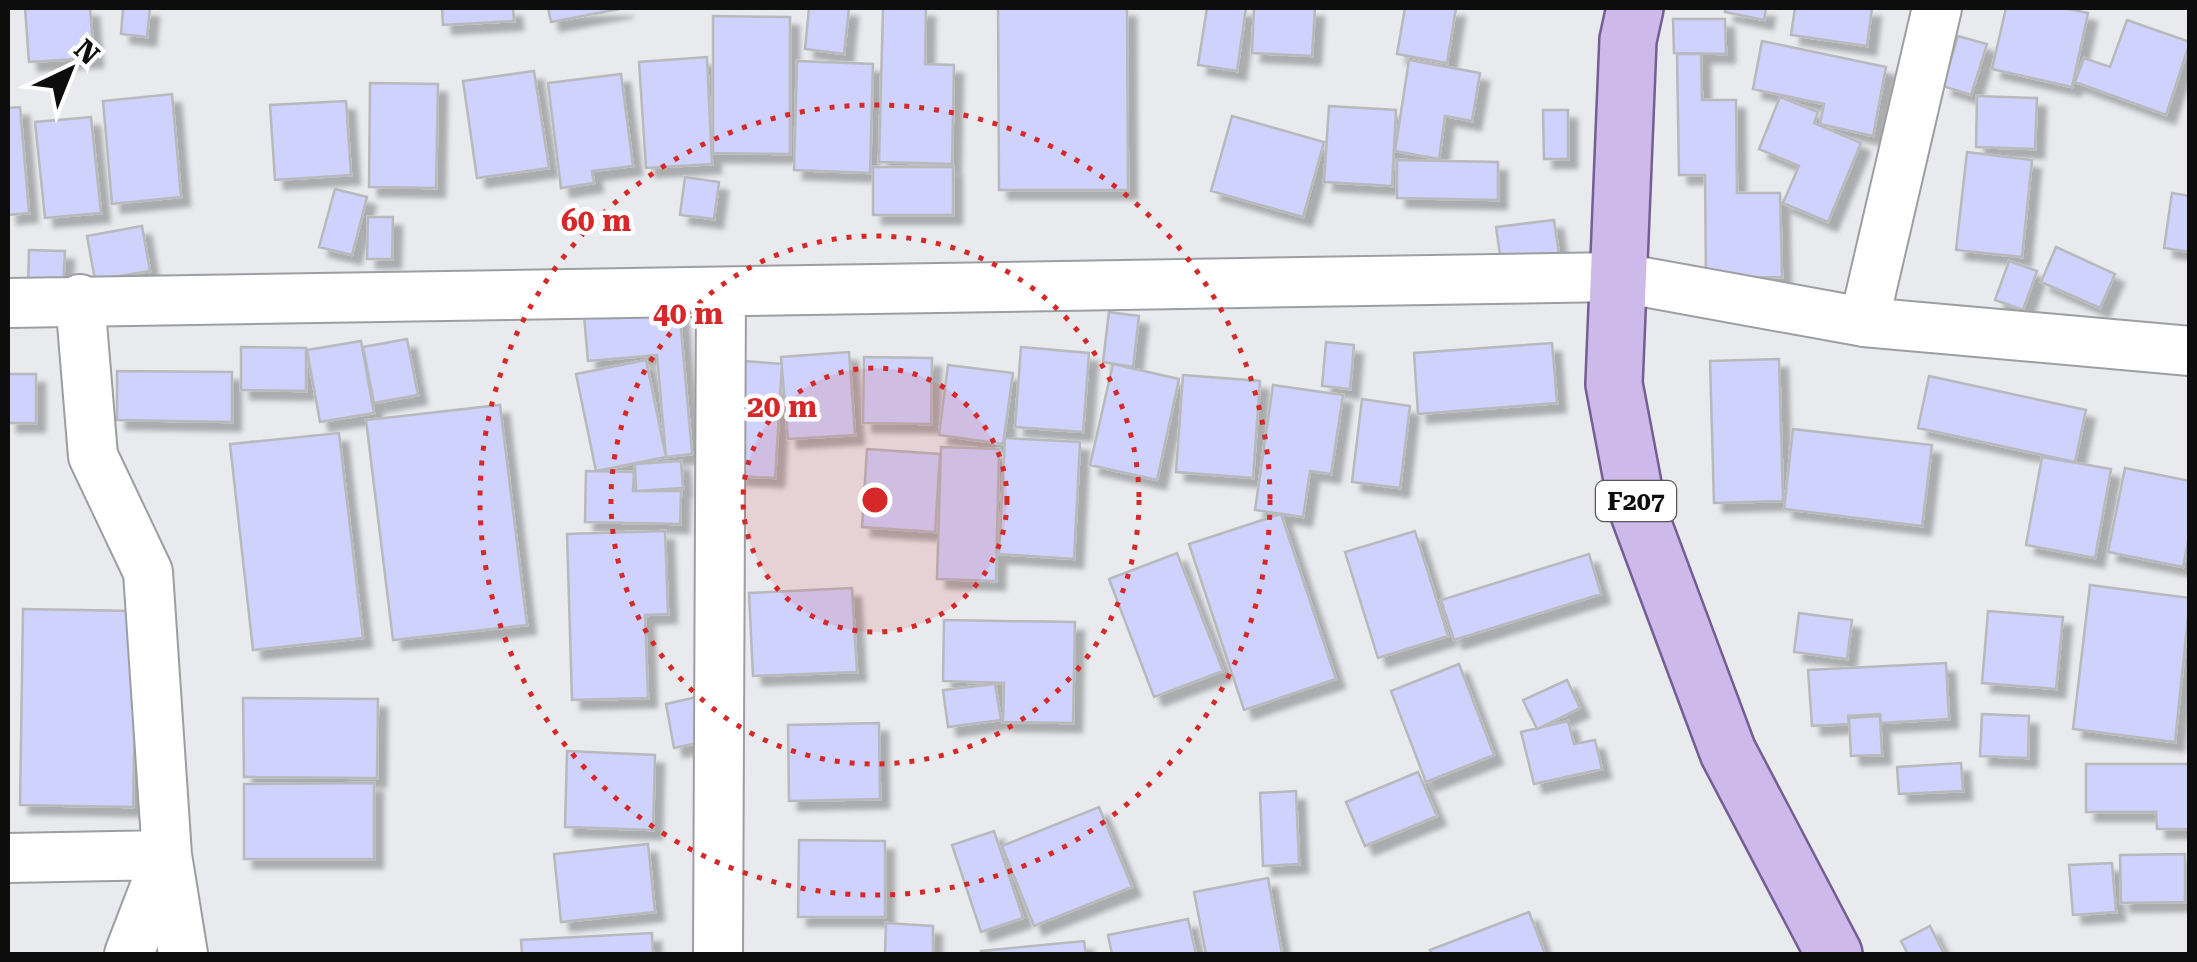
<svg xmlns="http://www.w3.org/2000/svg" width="2197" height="962" viewBox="0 0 2197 962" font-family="'Roboto Serif',serif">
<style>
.building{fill:#ced2fc;stroke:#b8b9bc;stroke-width:2.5;filter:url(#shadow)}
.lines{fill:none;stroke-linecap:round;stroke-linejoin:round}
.street-casing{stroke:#9d9ea1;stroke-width:52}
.primary-casing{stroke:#745f94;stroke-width:60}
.street{stroke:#fff;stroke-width:48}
.primary{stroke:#cdb9ea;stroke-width:55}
.ring{fill:none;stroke:#d62828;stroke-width:5;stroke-dasharray:5 10}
.labels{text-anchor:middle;stroke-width:9;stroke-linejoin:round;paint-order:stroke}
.shield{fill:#fff;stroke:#565656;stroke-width:2.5}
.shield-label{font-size:25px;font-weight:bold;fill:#0d0d0e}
.centre{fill:#d62828;stroke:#fff;stroke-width:5}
.ring-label{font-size:30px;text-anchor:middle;font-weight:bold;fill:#d62828;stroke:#fff;stroke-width:9;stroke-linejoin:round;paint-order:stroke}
</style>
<defs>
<filter id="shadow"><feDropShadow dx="9" dy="9" stdDeviation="2.5" flood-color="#0004"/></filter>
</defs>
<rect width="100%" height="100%" fill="#e9eaed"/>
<path class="building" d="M25,8H90L94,58L29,62Z
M123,8H150L147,37L121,34Z
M442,8H513L514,21L443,25Z
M548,8H625L551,22Z
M809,8H849L844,54L805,49Z
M883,8H926L925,64L954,65L952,164L879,162Z
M998,8H1127L1128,190H999Z
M1207,8H1246L1237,71L1198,65Z
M1254,8H1315L1312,56L1252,53Z
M1405,8H1456L1447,63L1397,54Z
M1725,8H1766L1764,20L1725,12Z
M1795,8H1872L1867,46L1791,35Z
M2006,8H2064L2088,13L2072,87L1992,69Z
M713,16L790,17V154L713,153Z
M1673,19H1725L1726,54L1674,53Z
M2127,20L2190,42L2166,115L2075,82L2084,58L2110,67Z
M1958,36L1987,44L1971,95L1943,86Z
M1762,41L1886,67L1873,136L1820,124L1824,104L1753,89Z
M1677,54H1701L1702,100H1736L1737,193H1780L1782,277L1706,278L1705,175H1679Z
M707,57L712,164L646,168L639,62Z
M1409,60L1480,73L1472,121L1445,116L1439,159L1395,151Z
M797,61L873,64L870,173L794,170Z
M534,71L549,168L477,178L463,81Z
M621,74L633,166L592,171L594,183L561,188L548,83Z
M370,83L438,84L436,188L369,187Z
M172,94L181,197L112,204L103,101Z
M1977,96L2037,98L2035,149L1976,147Z
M1780,97L1818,112L1814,123L1861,143L1828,222L1783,203L1799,166L1759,149Z
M346,101L351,175L275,180L270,105Z
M1329,106L1396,110L1392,186L1324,182Z
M20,107L29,213L8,215V108Z
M1543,110H1568V159H1544Z
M1232,116L1324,142L1303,217L1211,191Z
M91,117L101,213L45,218L35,122Z
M1967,152L2032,160L2022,257L1956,250Z
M1397,160L1498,162V200L1397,198Z
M873,167H953V215H873Z
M685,177L719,182L714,219L680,215Z
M335,189L367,197L352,255L319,247Z
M2172,193L2190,196V252L2164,248Z
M368,217H393L392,259H367Z
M1554,220L1560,261L1502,269L1496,227Z
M142,226L150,271L95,280L87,236Z
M2056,247L2115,274L2100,308L2041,282Z
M29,250L65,251L63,287L28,286Z
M2009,261L2037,271L2023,310L1995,300Z
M679,307L692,454L666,457L657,355L588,361L584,316Z
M1109,312L1139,316L1133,367L1103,362Z
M407,339L418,395L374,403L363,347Z
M361,341L374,413L320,422L307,350Z
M1326,342L1354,345L1350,389L1322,386Z
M1552,343L1557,403L1418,414L1414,353Z
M241,347L306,348V391L241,390Z
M1021,347L1089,353L1083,432L1015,427Z
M849,352L855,435L788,439L781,357Z
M864,357L932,358L931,424L863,423Z
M1779,359L1783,501L1714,503L1710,361Z
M646,360L666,457L596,471L576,374Z
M744,361L782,364L775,478L737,476Z
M1113,364L1179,379L1157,480L1090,465Z
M948,365L1013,373L1003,444L939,435Z
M117,371L232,372V422L117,420Z
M8,374H36V423H8Z
M1183,375L1260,381L1253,478L1176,472Z
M1929,376L2086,410L2075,462L1918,428Z
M1273,385L1343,395L1331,474L1310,471L1303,517L1255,510Z
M1362,399L1410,406L1400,488L1352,482Z
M500,405L527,625L393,640L366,420Z
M1793,429L1932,445L1922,526L1784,509Z
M339,433L363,638L253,650L230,444Z
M1005,438L1080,442L1074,559L999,554Z
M941,447L999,449L996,581L937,579Z
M867,449L940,454L935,532L862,527Z
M2042,457L2111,469L2095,558L2026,545Z
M681,461L683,488L636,491L635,464Z
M2125,468L2190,481V531L2183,567L2108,552Z
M586,471L634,472L633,491H681L680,524L585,522Z
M1281,514L1336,679L1244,710L1189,544Z
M665,531L668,614L645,615L648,698L572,700L567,534Z
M1415,531L1448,636L1378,658L1345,552Z
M1177,553L1223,671L1154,697L1109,579Z
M1589,554L1601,594L1454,640L1441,600Z
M2090,585L2190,598L2175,742L2073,729Z
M852,588L857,672L753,676L749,593Z
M23,609L137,611L133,807L20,805Z
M1988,611L2063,617L2056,689L1982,683Z
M1799,613L1852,620L1847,659L1794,652Z
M944,620L1075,622L1073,723L1003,722L1004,683L943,681Z
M1946,663L1949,719L1881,723L1880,714L1848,716L1849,724L1812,726L1808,670Z
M1459,664L1494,755L1426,782L1391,691Z
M1567,680L1580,708L1537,729L1523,700Z
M995,684L1001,720L948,727L943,690Z
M697,697L706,741L674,748L666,704Z
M243,698L378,699L377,778L244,777Z
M1982,714L2029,716L2028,758L1980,756Z
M1880,716L1882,755L1851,756L1849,718Z
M1568,721L1574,744L1595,740L1602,769L1534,784L1521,732Z
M879,723L880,799L789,801L788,725Z
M567,751L655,755L653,830L565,827Z
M1961,763L1963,791L1899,794L1897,767Z
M2086,764H2190V829H2157L2156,812H2086Z
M1418,772L1437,816L1365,846L1346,802Z
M374,783V859H244V784Z
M1296,791L1299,864L1263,866L1260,793Z
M1099,807L1132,887L1034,926L1002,846Z
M994,831L1023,918L981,932L952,845Z
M799,840L885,841V917H798Z
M648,844L655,912L561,922L554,854Z
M2185,854V902L2121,903L2120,855Z
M2112,863L2116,912L2073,915L2069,865Z
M1268,878L1282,954H1206L1194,892Z
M1529,912L1545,954H1432L1430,950Z
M1188,919L1196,954H1112L1108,935Z
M886,923L933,926V954H885Z
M1930,926L1944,954H1908L1901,941Z
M652,933L653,954H522L521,940Z
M1084,941L1086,954H981V951Z"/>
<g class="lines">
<defs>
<path id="street" d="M80,299L93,456L148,572L167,855L129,954
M8,303L1616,277L1864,322L2190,351
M1864,322L1937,8
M8,858L167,855L183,954
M718,954L721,294"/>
<path id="primary" d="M1635,8L1628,40L1614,384L1638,511L1728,752L1834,954"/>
</defs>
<use href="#street" class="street-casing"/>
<use href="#primary" class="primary-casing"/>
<use href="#street" class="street"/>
<use href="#primary" class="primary"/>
</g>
<circle cx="875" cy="500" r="132" fill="#d62828" fill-opacity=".12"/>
<g class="ring">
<circle cx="875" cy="500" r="132"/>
<circle cx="875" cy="500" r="264"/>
<circle cx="875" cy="500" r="395"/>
</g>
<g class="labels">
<rect class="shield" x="1596" y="481" width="80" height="40" rx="8"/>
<g class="shield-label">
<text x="1636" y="510">F207</text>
</g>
</g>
<circle cx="875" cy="500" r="15" class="centre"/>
<g class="ring-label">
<text x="596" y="231">60 m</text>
<text x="688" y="324">40 m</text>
<text x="782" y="417">20 m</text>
</g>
<rect width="2197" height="962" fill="none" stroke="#0d0d0e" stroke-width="20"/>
<g transform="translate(70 70) rotate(43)" stroke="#ffffff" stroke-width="8" paint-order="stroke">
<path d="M0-8L18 38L0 25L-18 38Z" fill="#0d0d0e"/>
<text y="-15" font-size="28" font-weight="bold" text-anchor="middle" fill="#0d0d0e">N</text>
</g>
</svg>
